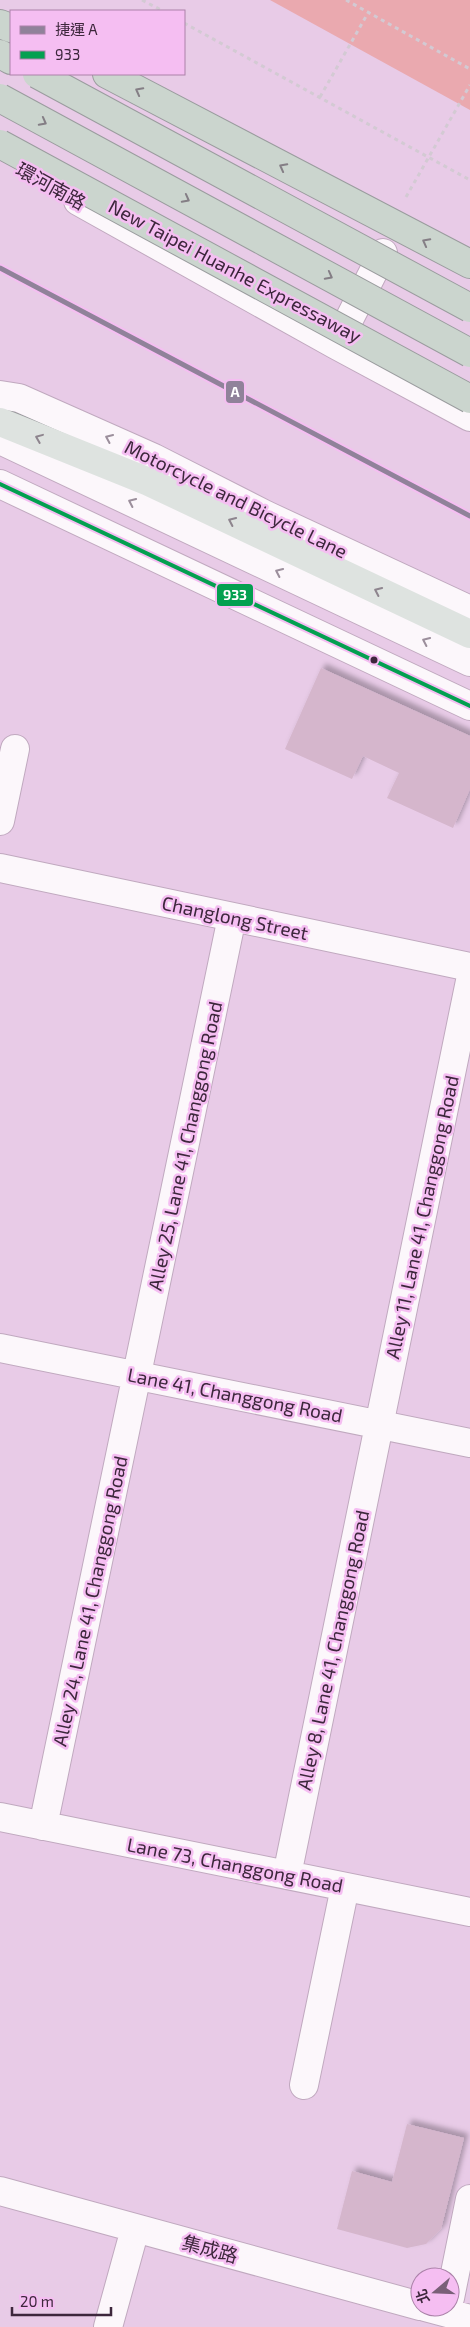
<svg xmlns="http://www.w3.org/2000/svg" width="470" height="2327" viewBox="0 0 470 2327" font-family="'Exo 2','Noto Sans TC',sans-serif">
<style>
.green{fill:#eaa9af}
.building{fill:#d5b6cc;filter:url(#shadow)}
.lines{fill:none;stroke-linecap:round;stroke-linejoin:round}
.minor-casing{stroke:#c0a9bf;stroke-width:30}
.major-casing{stroke:#9a9c9e;stroke-width:30}
.highway-casing{stroke:#9a9c9e;stroke-width:30}
.path{stroke:#d3cad3;stroke-width:3;stroke-dasharray:4 4;stroke-linecap:butt}
.minor{stroke:#fcf7fb;stroke-width:28}
.major{stroke:#dee3e0;stroke-width:28}
.highway{stroke:#cbd5ce;stroke-width:28}
.highway-bridge-casing{stroke:#9a9c9e;stroke-width:30;stroke-linecap:butt}
.highway-bridge{stroke:#cbd5ce;stroke-width:28}
.bus-1-casing{stroke:#f5bef2;stroke-width:8}
.bus-1{stroke:#03a050;stroke-width:4}
.metro-1-casing{stroke:#f5bef2;stroke-width:9}
.metro-1{stroke:#90829a;stroke-width:5}
.oneway{stroke:#847e85}
.oneway2{stroke:#8e858e}
.oneway3{stroke:#9c8f9c}
.bus-dot{fill:#3d273c;stroke:#f5bef2;stroke-width:2}
.labels{text-anchor:middle;stroke-width:5;stroke-linejoin:round;paint-order:stroke}
.street-label{font-size:19px;fill:#3d273c;stroke:#f5bef2}
.line-badge{stroke:#f5bef2;stroke-width:2}
.badge-label{font-size:14px;text-anchor:middle;font-weight:bold;fill:#fff}
</style>
<defs>
<filter id="shadow"><feDropShadow dx="4.5" dy="-4.5" stdDeviation="2.5" flood-color="#0004"/></filter>
</defs>
<rect width="100%" height="100%" fill="#e8cbe7"/>
<path class="green" d="M270,0H470V110Z"/>
<path class="building" d="M321,668L470,736V789L453,828L387,798L399,773L363,756L352,779L285,749Z
M407,2124L464,2138L441,2229L426,2244L407,2248L337,2229L352,2171L392,2182Z"/>
<g class="lines">
<defs>
<path id="minor" d="M78,201L336,345L470,417
M336,345L383,253
M0,395L19,398L154,458L266,515L470,610
M0,440L470,662
M0,484L470,706
M0,821L15,749
M0,868L470,967
M0,1348L470,1443
M0,1817L470,1912
M43,1826L232,917
M287,1875L470,981
M304,2085L345,1887
M0,2191L420,2306
M450,2298L470,2199
M425,2307L470,2319
M108,2327L135,2229"/>
<path id="major" d="M0,422L149,482L470,634"/>
<path id="highway" d="M0,24L11,28
M0,54L11,60
M107,74L470,264"/>
</defs>
<use href="#minor" class="minor-casing"/>
<use href="#major" class="major-casing"/>
<use href="#highway" class="highway-casing"/>
<path class="path" d="M142,0L163,11
M346,0L470,69
M184,23L470,180
M320,97L368,13
M406,197L470,85"/>
<use href="#minor" class="minor"/>
<use href="#major" class="major"/>
<use href="#highway" class="highway"/>
<defs>
<path id="highway-bridge" d="M37,74L470,308
M0,98L470,353
M0,144L470,399"/>
</defs>
<use href="#highway-bridge" class="highway-bridge-casing"/>
<use href="#highway-bridge" class="highway-bridge"/>
<defs>
<path id="bus-1" d="M0,484L470,706"/>
</defs>
<use href="#bus-1" class="bus-1-casing"/>
<use href="#bus-1" class="bus-1"/>
<defs>
<path id="metro-1" d="M0,268L470,516"/>
</defs>
<use href="#metro-1" class="metro-1-casing"/>
<use href="#metro-1" class="metro-1"/>
</g>
<defs><path id="oneway-chevron" d="M-2-3.5L2.5 0L-2 3.5" fill="none" stroke-width="1.6" stroke-linecap="round" stroke-linejoin="round" transform="scale(1.25)"/></defs>
<g class="oneway">
<use href="#oneway-chevron" transform="translate(139 91) rotate(-152)"/>
<use href="#oneway-chevron" transform="translate(43 122) rotate(28)"/>
<use href="#oneway-chevron" transform="translate(283 167) rotate(-152)"/>
<use href="#oneway-chevron" transform="translate(186 199) rotate(28)"/>
<use href="#oneway-chevron" transform="translate(426 242) rotate(-152)"/>
<use href="#oneway-chevron" transform="translate(329 276) rotate(28)"/>
</g>
<g class="oneway2">
<use href="#oneway-chevron" transform="translate(39 438) rotate(-158)"/>
<use href="#oneway-chevron" transform="translate(232 521) rotate(-155)"/>
<use href="#oneway-chevron" transform="translate(378 591) rotate(-155)"/>
</g>
<g class="oneway3">
<use href="#oneway-chevron" transform="translate(109 438) rotate(-156)"/>
<use href="#oneway-chevron" transform="translate(132 502) rotate(-155)"/>
<use href="#oneway-chevron" transform="translate(279 572) rotate(-155)"/>
<use href="#oneway-chevron" transform="translate(426 641) rotate(-155)"/>
</g>
<circle class="bus-dot" cx="374" cy="660" r="4.5"/>
<g class="labels">
<g class="street-label">
<text transform="translate(51 186) rotate(29)" y="7">環河南路</text>
<text transform="translate(235 271) rotate(28)" y="7">New Taipei Huanhe Expressaway</text>
<text transform="translate(236 499) rotate(26)" y="7">Motorcycle and Bicycle Lane</text>
<text transform="translate(235 918) rotate(12)" y="7">Changlong Street</text>
<text transform="translate(185 1146) rotate(-78)" y="7">Alley 25, Lane 41, Changgong Road</text>
<text transform="translate(422 1217) rotate(-78)" y="7">Alley 11, Lane 41, Changgong Road</text>
<text transform="translate(235 1395) rotate(11)" y="7">Lane 41, Changgong Road</text>
<text transform="translate(90 1601) rotate(-78)" y="7">Alley 24, Lane 41, Changgong Road</text>
<text transform="translate(333 1650) rotate(-78)" y="7">Alley 8, Lane 41, Changgong Road</text>
<text transform="translate(235 1865) rotate(11)" y="7">Lane 73, Changgong Road</text>
<text transform="translate(210 2249) rotate(15)" y="7">集成路</text>
</g>
</g>
<g class="line-badge">
<rect x="225" y="380" width="20" height="24" rx="5" fill="#90829a"/>
<rect x="216" y="583" width="38" height="24" rx="5" fill="#03a050"/>
</g>
<g class="badge-label">
<text x="235" y="397">A</text>
<text x="235" y="600">933</text>
</g>
<rect x="10" y="10" width="175" height="65" fill="#f5bef2" stroke="#ab82a9"/>
<rect x="20" y="26" width="25" height="8" fill="#90829a" stroke="#ab82a9"/>
<text x="55" y="35" font-size="15" fill="#3d273c">捷運 A</text>
<rect x="20" y="51" width="25" height="8" fill="#03a050" stroke="#ab82a9"/>
<text x="55" y="60" font-size="15" fill="#3d273c">933</text>
<g transform="translate(435 2292) rotate(251)"><circle r="24" fill="#f5bef2" stroke="#ab82a9"/>
<path d="M0-4L9 19L0 12L-9 19Z" fill="#796078"/>
<text y="-8" font-size="14" font-weight="bold" text-anchor="middle" fill="#3d273c">北</text>
</g>
<path d="M12 2307v8h99v-8" fill="none" stroke="#3d273c" stroke-width="2.5"/>
<text x="20" y="2307" font-size="15" fill="#3d273c" stroke="#f5bef2" stroke-width="4" paint-order="stroke">20 m</text>
</svg>
